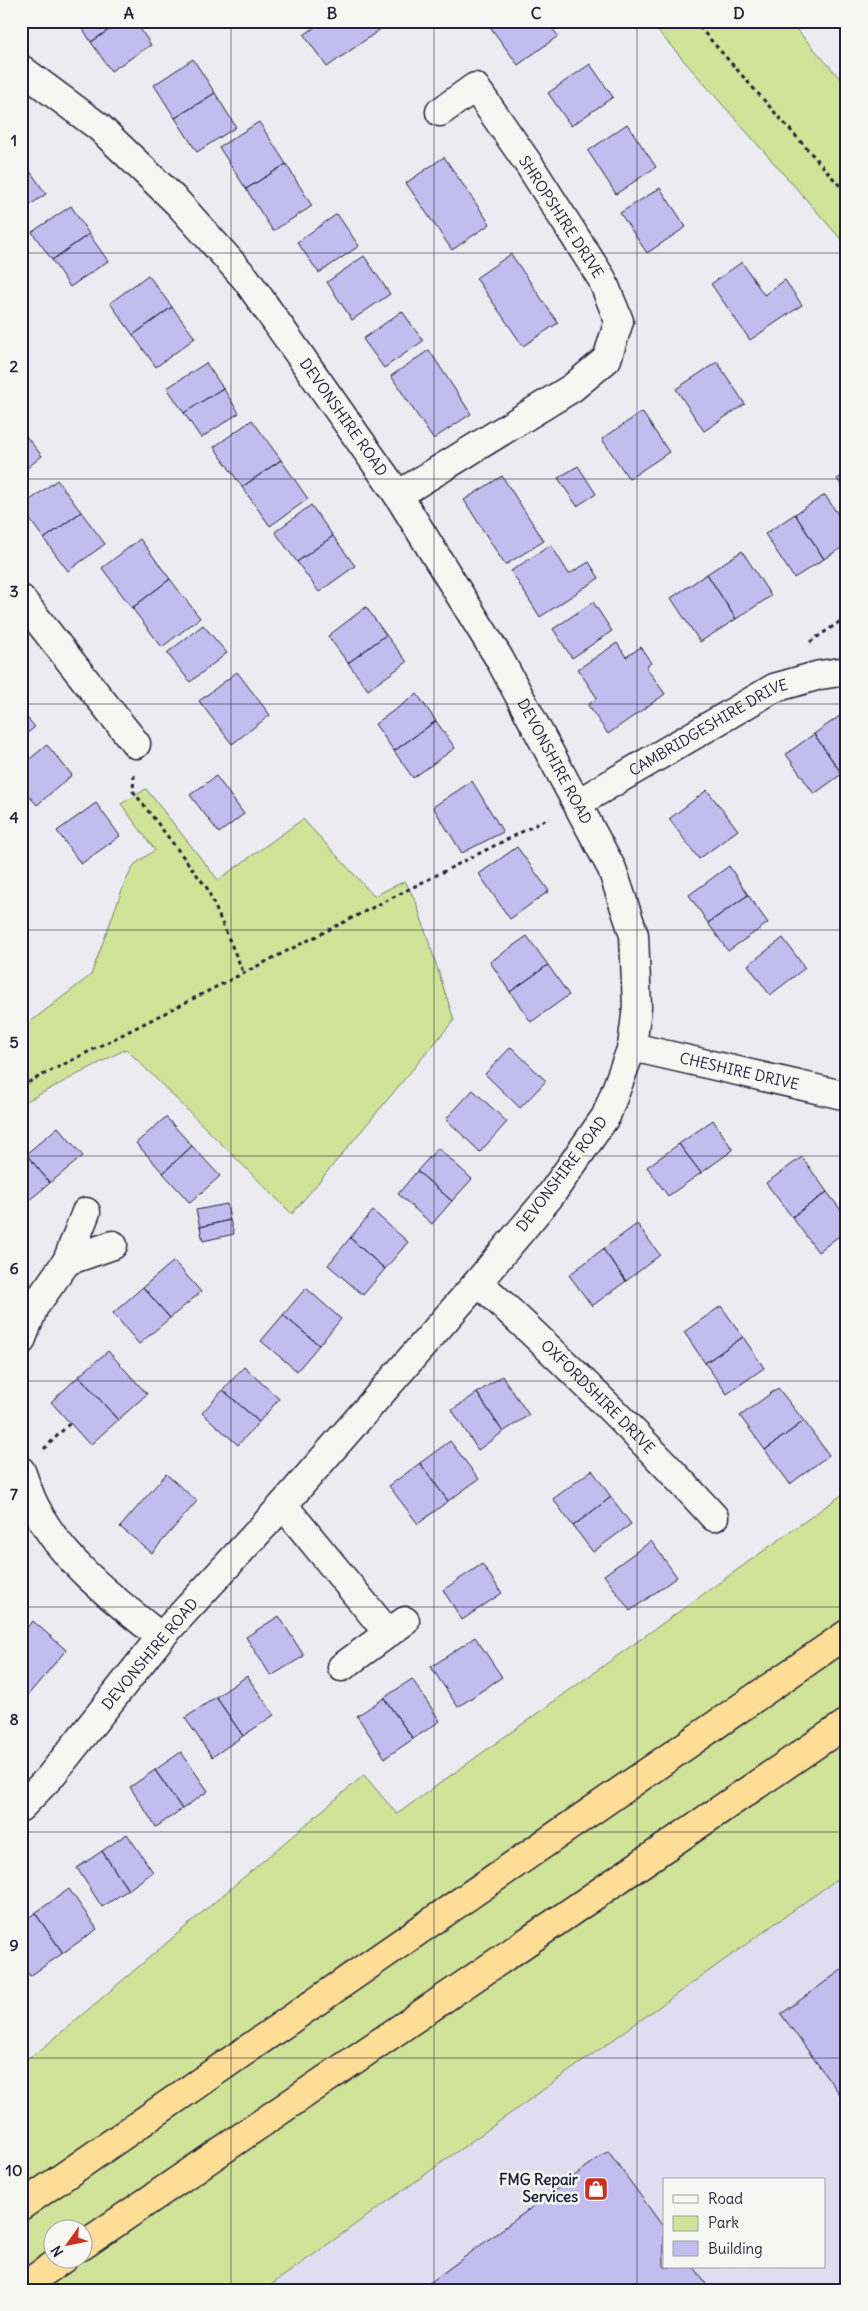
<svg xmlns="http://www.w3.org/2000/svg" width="868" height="2311" viewBox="0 0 868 2311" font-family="Delius,sans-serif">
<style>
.built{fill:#e0ddf0;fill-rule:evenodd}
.green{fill:#d0e398;stroke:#79826a;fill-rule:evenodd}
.building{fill:#c3bdef;stroke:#22223b}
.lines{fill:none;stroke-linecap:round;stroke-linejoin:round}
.street-casing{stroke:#22223b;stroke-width:31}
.highway-casing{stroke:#22223b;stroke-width:31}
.path{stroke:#22223b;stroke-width:3;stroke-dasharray:4 4;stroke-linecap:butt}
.street{stroke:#f6f6f2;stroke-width:28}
.highway{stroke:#fedd96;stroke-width:28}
.grid{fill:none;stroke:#22223b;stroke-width:1;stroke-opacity:0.55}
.labels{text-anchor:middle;stroke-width:5;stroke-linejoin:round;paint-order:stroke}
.street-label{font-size:15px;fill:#22223b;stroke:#f6f6f2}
.poi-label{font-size:15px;font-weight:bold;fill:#22223b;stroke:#f6f6f2;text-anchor:end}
.neatline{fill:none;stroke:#22223b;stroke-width:2}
.grid-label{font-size:16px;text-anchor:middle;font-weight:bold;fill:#22223b}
</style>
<rect width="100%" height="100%" fill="#ecebf1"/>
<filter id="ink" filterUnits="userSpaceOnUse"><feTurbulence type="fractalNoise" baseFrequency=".02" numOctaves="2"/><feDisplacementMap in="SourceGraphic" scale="10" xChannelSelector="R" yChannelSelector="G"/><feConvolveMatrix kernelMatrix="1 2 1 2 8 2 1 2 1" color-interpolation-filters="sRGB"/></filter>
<g filter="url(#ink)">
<path class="built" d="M847,1872V2290H264L656,2009ZM664,2180H824V2267H664Z"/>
<path class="green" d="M649,21H789L847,86V246Z
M146,789L218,880L303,819L374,896L405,881L416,902L454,1020L292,1214L126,1049L21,1104V1029L91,975L125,882L135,864L155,850L121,804Z
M847,1491V1872L264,2290H21V2063L43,2048L364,1775L397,1814ZM52,2228H82V2258H52Z"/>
<path class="building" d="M78,21H122L91,42Z
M122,21H135L151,45L111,71L91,42Z
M323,21H382L385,26L327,67L304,35Z
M500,21H547L558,36L518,65L491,28Z
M193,59L215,93L175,118L154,85Z
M590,64L613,97L571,126L548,93Z
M215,93L236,127L197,152L175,118Z
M259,122L286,164L246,189L219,147Z
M627,124L656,167L616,194L588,151Z
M444,157L490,224L452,250L406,183Z
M25,164L46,194L21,211V167Z
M286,164L312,206L273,231L246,189Z
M660,188L686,227L647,253L620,213Z
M71,206L89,234L52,260L32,232Z
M337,214L359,246L319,273L297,242Z
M89,234L108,261L70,287L52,260Z
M511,254L558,323L523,346L476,278Z
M364,256L390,294L352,320L327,282Z
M742,262L764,295L785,280L802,305L750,340L711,284Z
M148,275L172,307L133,335L110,303Z
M172,307L195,338L156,367L133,335Z
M402,311L423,341L384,368L363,339Z
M429,350L471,414L433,439L391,376Z
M717,362L745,404L704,431L676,389Z
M206,363L223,388L184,413L167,388Z
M223,388L239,413L201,438L184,413Z
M642,412L669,452L629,479L602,439Z
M252,420L281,460L242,487L214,447Z
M21,430L42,456L21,473Z
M281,460L308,499L270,526L242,487Z
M578,466L596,494L577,506L558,478Z
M847,473V494L837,479Z
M502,476L544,541L505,565L464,500Z
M57,480L81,512L44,539L21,507Z
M825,495L847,528V544L824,559L795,514Z
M311,505L333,536L297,562L275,532Z
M81,512L105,544L68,571L44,539Z
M795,514L824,559L794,578L765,534Z
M333,536L355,566L319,592L297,562Z
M140,539L170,579L132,608L102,568Z
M551,545L569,574L589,562L599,578L540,617L511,571Z
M742,551L771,596L736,619L707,574Z
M707,574L736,619L700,642L671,598Z
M170,579L200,618L162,647L132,608Z
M593,602L612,631L572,658L553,629Z
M366,607L386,635L348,663L328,636Z
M203,625L227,653L190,682L167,653Z
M386,635L407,662L368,690L348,663Z
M617,643L626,657L641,647L651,663L646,667L665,694L608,734L588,705L597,698L578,669Z
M237,672L270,715L232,744L199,701Z
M417,694L436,721L394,751L375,724Z
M21,711L35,727L21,738Z
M841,715L847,723V771L842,774L814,734Z
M436,721L455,748L413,778L394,751Z
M814,734L842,774L814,794L786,754Z
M47,745L72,775L37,805L21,787V766Z
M216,776L244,814L219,833L190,795Z
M472,781L503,832L462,853L433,807Z
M707,790L738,830L699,859L669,819Z
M96,803L120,836L81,864L57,831Z
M517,847L549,891L510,919L479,874Z
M729,866L748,895L708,923L689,895Z
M748,895L768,923L728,951L708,923Z
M527,936L548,965L510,992L490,962Z
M783,938L805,968L770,995L748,965Z
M548,965L569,995L531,1022L510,992Z
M511,1047L546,1081L520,1108L485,1074Z
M473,1090L507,1122L480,1152L446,1119Z
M166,1117L192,1146L163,1173L136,1143Z
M713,1120L733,1150L701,1173L679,1144Z
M58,1127L83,1156L50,1183L26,1154Z
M679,1144L701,1173L668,1196L647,1167Z
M192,1146L220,1176L190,1203L163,1173Z
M438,1148L472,1179L452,1201L417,1171Z
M26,1154L50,1183L21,1207V1158Z
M802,1157L827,1192L792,1217L766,1183Z
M417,1171L452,1201L432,1224L398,1194Z
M827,1192L847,1218V1230L818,1252L792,1217Z
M227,1204L230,1220L200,1227L196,1210Z
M373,1211L408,1242L385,1269L350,1238Z
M230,1220L234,1234L203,1241L200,1227Z
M637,1224L660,1255L626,1281L603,1249Z
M350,1238L385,1269L363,1295L328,1265Z
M603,1249L626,1281L592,1306L569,1275Z
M174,1261L201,1292L170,1318L143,1287Z
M143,1287L170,1318L139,1344L113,1313Z
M306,1288L341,1319L319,1345L283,1315Z
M721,1306L743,1337L705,1363L684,1332Z
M283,1315L319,1345L297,1371L261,1341Z
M743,1337L764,1368L727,1394L705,1363Z
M108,1351L147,1394L118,1420L79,1376Z
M244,1367L279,1399L259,1422L223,1390Z
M79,1376L118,1420L90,1445L51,1402Z
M502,1376L529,1415L503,1432L477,1393Z
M778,1388L804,1421L765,1450L740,1416Z
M223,1390L259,1422L238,1445L202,1413Z
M477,1393L503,1432L478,1450L452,1410Z
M804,1421L829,1455L790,1484L765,1450Z
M450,1441L479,1479L448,1501L420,1463Z
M420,1463L448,1501L418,1524L389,1486Z
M592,1470L611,1497L573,1526L553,1499Z
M166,1474L197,1501L152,1553L120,1527Z
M611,1497L631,1524L593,1552L573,1526Z
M651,1541L677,1577L630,1611L604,1575Z
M482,1564L502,1593L462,1620L443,1590Z
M279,1616L304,1656L271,1676L246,1637Z
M33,1621L66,1650L22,1702L21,1634Z
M475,1637L502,1677L458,1707L431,1667Z
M247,1676L274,1715L243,1736L216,1697Z
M412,1679L440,1721L413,1739L384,1698Z
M216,1697L243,1736L212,1757L185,1718Z
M384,1698L413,1739L385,1758L357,1716Z
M181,1752L208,1791L182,1809L155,1770Z
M155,1770L182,1809L156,1827L130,1787Z
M127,1834L153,1872L128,1890L102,1851Z
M102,1851L128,1890L102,1907L77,1868Z
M69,1889L97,1929L63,1953L35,1913Z
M35,1913L63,1953L30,1976L21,1964V1923Z
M847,1966V2104L781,2014Z
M608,2151L664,2228V2267H694L710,2290H420Z"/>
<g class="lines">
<defs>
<g id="street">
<path id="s1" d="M21,69L99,127L178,203L246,279L398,495L499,658L612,869L634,935L637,1007L632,1047L606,1116L550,1196L478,1282L283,1505L161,1637L50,1777L21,1807"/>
<path d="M398,495L572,388L607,359L619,321L602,279L530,166L475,87L440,112"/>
<path d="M21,599L136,744"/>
<path id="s2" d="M578,803L774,688L820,675L847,671"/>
<path id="s3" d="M632,1047L847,1096"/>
<path d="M67,1261L113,1245"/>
<path id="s4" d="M478,1282C560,1357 639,1435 714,1517"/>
<path d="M21,1341L34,1307L67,1261L86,1212"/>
<path d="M21,1471C26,1484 30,1498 37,1510C62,1561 117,1602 161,1637"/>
<path d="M283,1505L388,1633"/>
<path d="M342,1667L405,1621"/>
</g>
<path id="highway" d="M21,2206L847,1634
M82,2246L847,1723
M21,2288L64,2258"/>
</defs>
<use href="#street" class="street-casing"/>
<use href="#highway" class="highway-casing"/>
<path class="path" d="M694,21L847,194
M810,642L847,617
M134,775L133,791L207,888L244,974
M21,1086L549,818
M44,1449L70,1423"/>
<use href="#street" class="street"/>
<use href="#highway" class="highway"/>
</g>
</g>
<path class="grid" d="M231,21V2290M434,21V2290M637,21V2290M21,253H847M21,479H847M21,704H847M21,930H847M21,1156H847M21,1381H847M21,1607H847M21,1832H847M21,2058H847"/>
<defs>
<symbol id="shop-square" viewBox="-11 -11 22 22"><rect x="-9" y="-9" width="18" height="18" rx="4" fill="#c8321e" stroke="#f6f6f2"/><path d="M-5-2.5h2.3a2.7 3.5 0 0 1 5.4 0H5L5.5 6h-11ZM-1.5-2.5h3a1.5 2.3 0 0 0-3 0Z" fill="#fff"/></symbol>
</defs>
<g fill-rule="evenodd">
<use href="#shop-square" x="582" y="2175" width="28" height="28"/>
</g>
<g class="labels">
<g class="street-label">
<text transform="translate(561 217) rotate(57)" y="5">SHROPSHIRE DRIVE</text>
<text dy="5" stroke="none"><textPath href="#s1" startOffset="478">DEVONSHIRE ROAD</textPath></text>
<text dy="5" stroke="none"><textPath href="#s2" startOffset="151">CAMBRIDGESHIRE DRIVE</textPath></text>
<text dy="5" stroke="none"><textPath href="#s1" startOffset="882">DEVONSHIRE ROAD</textPath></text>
<text dy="5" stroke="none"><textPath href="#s3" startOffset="110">CHESHIRE DRIVE</textPath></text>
<text transform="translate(562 1174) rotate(-53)" y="5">DEVONSHIRE ROAD</text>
<text dy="5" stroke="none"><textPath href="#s4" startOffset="166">OXFORDSHIRE DRIVE</textPath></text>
<text transform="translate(150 1654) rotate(-50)" y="5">DEVONSHIRE ROAD</text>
</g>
<g class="poi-label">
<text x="578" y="2185">FMG Repair<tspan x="578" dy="17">Services</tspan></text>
</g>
</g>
<rect width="868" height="2311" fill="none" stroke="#f6f6f2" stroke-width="55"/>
<rect x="663" y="2178" width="162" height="90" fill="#f6f6f2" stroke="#a1a1a9"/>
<rect x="673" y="2195" width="25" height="8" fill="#f6f6f2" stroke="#a1a1a9"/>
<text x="708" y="2204" font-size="15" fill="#22223b">Road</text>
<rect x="673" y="2216" width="25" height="15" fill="#d0e398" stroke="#a1a1a9"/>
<text x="708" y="2228" font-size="15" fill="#22223b">Park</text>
<rect x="673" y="2241" width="25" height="15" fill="#c3bdef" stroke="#a1a1a9"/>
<text x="708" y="2254" font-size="15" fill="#22223b">Building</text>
<g transform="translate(68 2244) rotate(237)"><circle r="24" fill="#f6f6f2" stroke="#a1a1a9"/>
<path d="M0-4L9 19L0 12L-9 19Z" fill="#c8321e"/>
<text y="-8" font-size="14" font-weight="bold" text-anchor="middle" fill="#22223b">N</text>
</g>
<rect x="28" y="28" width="812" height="2256" class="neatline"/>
<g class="grid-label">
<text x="129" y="19">A</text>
<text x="332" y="19">B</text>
<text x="536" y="19">C</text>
<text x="739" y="19">D</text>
<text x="14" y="146">1</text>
<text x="14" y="372">2</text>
<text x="14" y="597">3</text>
<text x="14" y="823">4</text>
<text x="14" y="1048">5</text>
<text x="14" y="1274">6</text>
<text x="14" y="1500">7</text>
<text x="14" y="1725">8</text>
<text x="14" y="1951">9</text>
<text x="14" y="2176">10</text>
</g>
</svg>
